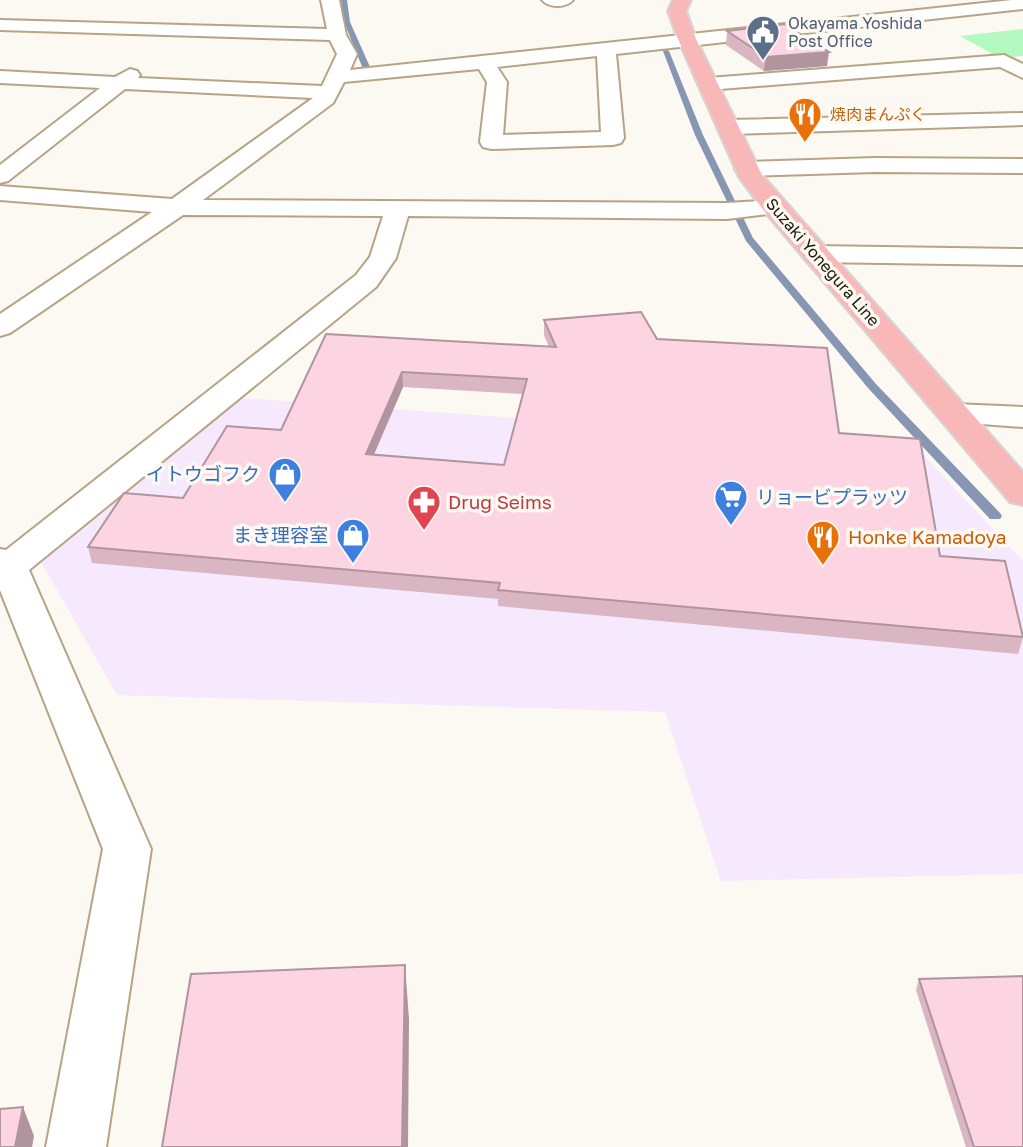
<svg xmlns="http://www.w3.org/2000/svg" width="1023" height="1147" viewBox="0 0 1023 1147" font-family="'Golos Text','Noto Sans JP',sans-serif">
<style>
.commercial{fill:#f6e9fd}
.green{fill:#b4f9bf}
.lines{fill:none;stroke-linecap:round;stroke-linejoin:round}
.stream{fill:#8796b2;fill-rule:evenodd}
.minor-casing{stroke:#b7a485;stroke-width:4}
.major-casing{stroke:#d6d5d3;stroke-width:4}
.minor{fill:#fff;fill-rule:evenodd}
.major{fill:#f9b8b8;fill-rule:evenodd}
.wall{fill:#d9b6c2;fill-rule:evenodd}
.shaded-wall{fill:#b0949e}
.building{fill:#fcd4e2;stroke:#b0949e;stroke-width:2;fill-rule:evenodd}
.labels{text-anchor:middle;stroke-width:7;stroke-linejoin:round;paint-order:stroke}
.far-service-label{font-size:16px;fill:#4e5e75;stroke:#fcf8f2;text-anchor:start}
.far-food-label{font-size:16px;fill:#c56008;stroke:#fcf8f2;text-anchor:start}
.far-street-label{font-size:16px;fill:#1d160b;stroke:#fcf8f2}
.shop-label{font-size:19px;fill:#366cbe;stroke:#fcf8f2;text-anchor:end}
.health-label{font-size:19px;fill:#be3a42;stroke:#fcf8f2;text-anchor:start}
.food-label{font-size:19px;fill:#c56008;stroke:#fcf8f2;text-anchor:start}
</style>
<rect width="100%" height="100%" fill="#fcf8f2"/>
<path class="commercial" d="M243,398L916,447L1023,561V874L721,881L665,712L117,695L40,560Z"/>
<path class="green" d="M1023,29V56L1000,58L960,36Z"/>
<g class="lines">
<path class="stream" d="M341,0H347L350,22L370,67L383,66L386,70L367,71L363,69L344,22Z
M666,49L669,51L703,135L753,238L876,384L1000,513L1002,516L1000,519H990L868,388L746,241L695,135L663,51Z"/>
<defs>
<path id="minor" d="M321,0H339L346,35L357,54L350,70L1012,0H1023V9L616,54L624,138L621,143L613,145L491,149L483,147L480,142L487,82L479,69L344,82L333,103L203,200L727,203L774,200L783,202L786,207L783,212L727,219L408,216L396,258L376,287L29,570L151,849L106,1147H46L103,849L0,590V549L6,550L356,275L370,257L383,216L183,215L10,333L0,336V314L152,212L0,200V186L172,199L313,98L125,89L8,181L0,183V165L100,88L0,83V71L115,77L130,69L137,71L140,75L138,78L322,86L337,54L330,40L0,30V20L327,29ZM597,56L601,132L503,135L507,82L497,67Z
M542,0H573C566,8 549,8 542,0Z
M1004,55L1023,64V78L1000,67L708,90L701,88L698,84L701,80L708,78Z
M1023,113V125L729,134L721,132L718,127L721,122L729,120Z
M875,158L1023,159V173L875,172L747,176L739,174L735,169L739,164L747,162Z
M815,246L1023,249V265L815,262L806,260L802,254L806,248Z
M954,404L1023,407V427L942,421L938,414L942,407Z"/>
<path id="major" d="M673,0H691L686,11L696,39L762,175L1023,472V505L1010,502L765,212L739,177L678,39L668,11Z"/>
</defs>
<use href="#minor" class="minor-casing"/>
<use href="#major" class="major-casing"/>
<use href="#minor" class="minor"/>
<use href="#major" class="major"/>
</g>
<path class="wall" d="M727,31L827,66L764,71L726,45Z
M544,320L657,339L839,433L940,556L1023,637L1018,654L498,606V599L92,563L88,547L183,498L281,430L326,334L549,347L544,335ZM403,387L523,394L504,465L374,455Z
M919,979L1023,1147H966L916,990Z"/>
<path class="shaded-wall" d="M829,52L827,66L764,71L766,57Z
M402,372L403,387L367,470L366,454Z
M405,965L409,1019L408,1147H402Z
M23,1107L34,1136L32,1147H15Z"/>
<path class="building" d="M784,24L829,52L766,57L727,31Z
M641,312L657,339L827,348L839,433L920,439L940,556L1005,561L1023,637L498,590L500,583L88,547L124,493L183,498L227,426L281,430L326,334L556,347L544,320ZM402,372L527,379L504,465L366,454Z
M405,965L402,1147H162L191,974Z
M1023,976V1147H974L919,979Z
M23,1107L15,1147H0V1109Z"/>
<defs>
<symbol id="civic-pin" viewBox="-11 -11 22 30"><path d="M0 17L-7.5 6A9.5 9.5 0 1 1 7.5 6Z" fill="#5c6f8a" stroke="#fcf8f2"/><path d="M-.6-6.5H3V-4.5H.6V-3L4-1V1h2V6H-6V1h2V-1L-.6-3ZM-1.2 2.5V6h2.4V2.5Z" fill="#fff"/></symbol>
<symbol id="restaurant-pin" viewBox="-11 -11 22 30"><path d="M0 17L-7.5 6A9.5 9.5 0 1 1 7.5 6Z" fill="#e8710a" stroke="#fcf8f2"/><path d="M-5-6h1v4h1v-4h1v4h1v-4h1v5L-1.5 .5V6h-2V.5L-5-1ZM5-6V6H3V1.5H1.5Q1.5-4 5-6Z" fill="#fff"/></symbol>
<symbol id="shop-pin" viewBox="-11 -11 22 30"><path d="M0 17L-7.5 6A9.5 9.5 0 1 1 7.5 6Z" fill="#3f7fe0" stroke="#fcf8f2"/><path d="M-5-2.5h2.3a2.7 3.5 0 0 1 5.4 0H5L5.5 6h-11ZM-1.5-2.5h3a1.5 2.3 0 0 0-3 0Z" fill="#fff"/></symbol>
<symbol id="supermarket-pin" viewBox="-11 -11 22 30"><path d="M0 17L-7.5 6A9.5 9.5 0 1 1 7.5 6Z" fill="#3f7fe0" stroke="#fcf8f2"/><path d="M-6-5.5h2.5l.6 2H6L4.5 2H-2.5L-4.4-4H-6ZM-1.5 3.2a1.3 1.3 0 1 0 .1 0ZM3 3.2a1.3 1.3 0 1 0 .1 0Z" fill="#fff"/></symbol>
<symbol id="pharmacy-pin" viewBox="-11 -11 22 30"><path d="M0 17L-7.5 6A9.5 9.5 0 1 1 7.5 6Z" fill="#e0444e" stroke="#fcf8f2"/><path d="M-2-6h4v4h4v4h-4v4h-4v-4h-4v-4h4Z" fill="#fff"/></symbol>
</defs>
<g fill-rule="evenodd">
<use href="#civic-pin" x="744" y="13" width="38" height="52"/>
<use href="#restaurant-pin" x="786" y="95" width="38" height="52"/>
<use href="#shop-pin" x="266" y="455" width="38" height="52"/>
<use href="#supermarket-pin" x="712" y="478" width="38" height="52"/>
<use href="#pharmacy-pin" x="405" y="483" width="38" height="52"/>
<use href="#shop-pin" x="334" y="516" width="38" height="52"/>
<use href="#restaurant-pin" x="804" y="518" width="38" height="52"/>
</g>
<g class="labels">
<g class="far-service-label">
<text x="788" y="29">Okayama Yoshida<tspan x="788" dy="18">Post Office</tspan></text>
</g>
<g class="far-food-label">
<text x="830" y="120">焼肉まんぷく</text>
</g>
<g class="far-street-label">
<text transform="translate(823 262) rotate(49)" y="6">Suzaki Yonegura Line</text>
</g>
<g class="shop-label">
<text x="260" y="481">イトウゴフク</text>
<text x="756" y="504" text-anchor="start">リョービプラッツ</text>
<text x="328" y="542">まき理容室</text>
</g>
<g class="health-label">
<text x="448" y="509">Drug Seims</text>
</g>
<g class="food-label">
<text x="848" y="544">Honke Kamadoya</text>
</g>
</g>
</svg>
